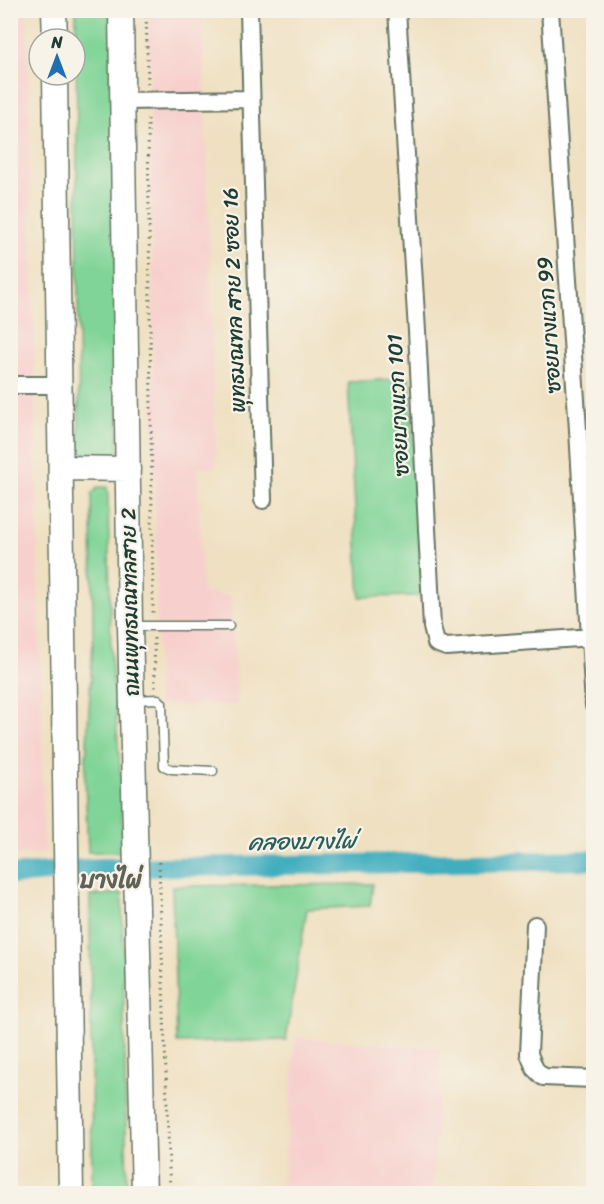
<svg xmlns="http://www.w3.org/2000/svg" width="604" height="1204" viewBox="0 0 604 1204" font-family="Sriracha,'Playpen Sans Thai',sans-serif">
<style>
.built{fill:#f7d0cd}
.green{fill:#80d497;stroke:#508866;stroke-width:1.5}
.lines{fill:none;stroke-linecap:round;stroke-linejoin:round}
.canal{stroke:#41aebf;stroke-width:20}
.lane-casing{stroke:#687665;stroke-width:11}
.street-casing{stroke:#687665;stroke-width:20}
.secondary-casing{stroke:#687665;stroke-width:27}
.path{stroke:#687665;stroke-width:3;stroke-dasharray:1.5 4.5;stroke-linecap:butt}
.lane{stroke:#fff;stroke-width:8}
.street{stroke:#fff;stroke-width:16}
.secondary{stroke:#fff;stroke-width:24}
.labels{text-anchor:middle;stroke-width:4.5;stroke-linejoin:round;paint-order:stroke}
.street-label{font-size:21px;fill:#1f3d34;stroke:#f7f3e8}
.water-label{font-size:22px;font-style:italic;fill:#295f5e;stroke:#f7f3e8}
.quarter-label{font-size:24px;font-weight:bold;fill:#606159;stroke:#f7f3e8}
</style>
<rect width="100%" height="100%" fill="#f7f3e8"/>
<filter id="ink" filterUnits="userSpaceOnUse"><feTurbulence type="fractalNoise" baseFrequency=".0167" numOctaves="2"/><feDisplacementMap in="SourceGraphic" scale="12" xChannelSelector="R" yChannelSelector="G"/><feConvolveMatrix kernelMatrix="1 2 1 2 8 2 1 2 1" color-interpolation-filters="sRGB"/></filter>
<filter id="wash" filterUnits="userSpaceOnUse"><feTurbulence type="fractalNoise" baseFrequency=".008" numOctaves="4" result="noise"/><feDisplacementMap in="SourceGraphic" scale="24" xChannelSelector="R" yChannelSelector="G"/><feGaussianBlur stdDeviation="1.35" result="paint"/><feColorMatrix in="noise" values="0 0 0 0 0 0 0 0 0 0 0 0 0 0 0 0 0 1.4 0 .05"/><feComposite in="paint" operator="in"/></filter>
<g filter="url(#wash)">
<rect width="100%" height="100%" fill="#efe0c1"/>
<path class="built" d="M27,10L44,853L11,855L10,11Z
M149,11H202L216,467L197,468L203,593L230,596L238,705H158Z
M296,1038L441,1049L433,1193H281Z
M180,1185L273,1193H180Z"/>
<path class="green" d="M76,11H112L119,462H89L79,456Z
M410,378L422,596L360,597L348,382Z
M98,487H107L108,497L111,657L122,791V852H88L85,778L93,641L92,494Z
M373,884L370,906L307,909L286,1040L177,1043L172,886Z
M122,893L127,1193H92L90,896Z"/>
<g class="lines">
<path class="canal" d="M10,875L98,868L594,860"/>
</g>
</g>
<g filter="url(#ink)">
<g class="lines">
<defs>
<path id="lane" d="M133,626H229
M132,700L158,699L162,703L164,766L171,769L213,771"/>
<path id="street" d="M249,10L263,500
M397,10L417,331L432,627L436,643L446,647L594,637
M550,10L578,430L594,706
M123,101L251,99
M10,385H59
M535,925L529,1054L535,1069L543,1077L594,1079"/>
<path id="secondary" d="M54,10L55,39
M121,10L130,626L144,1194
M55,75L71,1194
M61,468L128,469"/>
</defs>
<use href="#lane" class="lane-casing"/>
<use href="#street" class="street-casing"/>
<use href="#secondary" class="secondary-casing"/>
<path class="path" d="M146,10L148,85
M33,44L34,70
M148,119L153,613
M154,638L155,688
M159,862L170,1194"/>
<use href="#lane" class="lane"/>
<use href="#street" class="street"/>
<use href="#secondary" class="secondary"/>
</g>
</g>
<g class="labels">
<g class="street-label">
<text transform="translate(234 300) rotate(-92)" y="7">พุทธมณฑล สาย 2 ซอย 16</text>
<text transform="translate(549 325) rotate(-94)" y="7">ซอยบางแวก 99</text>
<text transform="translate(398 405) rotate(-93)" y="7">ซอยบางแวก 101</text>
<text transform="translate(130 602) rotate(-91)" y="7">ถนนพุทธมณฑลสาย 2</text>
</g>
<g class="water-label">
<text transform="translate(302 841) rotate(-1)" y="8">คลองบางไผ่</text>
</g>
<g class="quarter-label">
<text x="111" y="888">บางไผ่</text>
</g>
</g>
<rect width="604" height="1204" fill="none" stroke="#f7f3e8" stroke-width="36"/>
<g transform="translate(57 57)"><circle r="28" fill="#f7f3e8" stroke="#a1aaa0" stroke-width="1.5"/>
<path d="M0-4.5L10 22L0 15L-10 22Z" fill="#1f6fb2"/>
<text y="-9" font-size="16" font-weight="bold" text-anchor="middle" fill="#1f3d34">N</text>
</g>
</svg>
